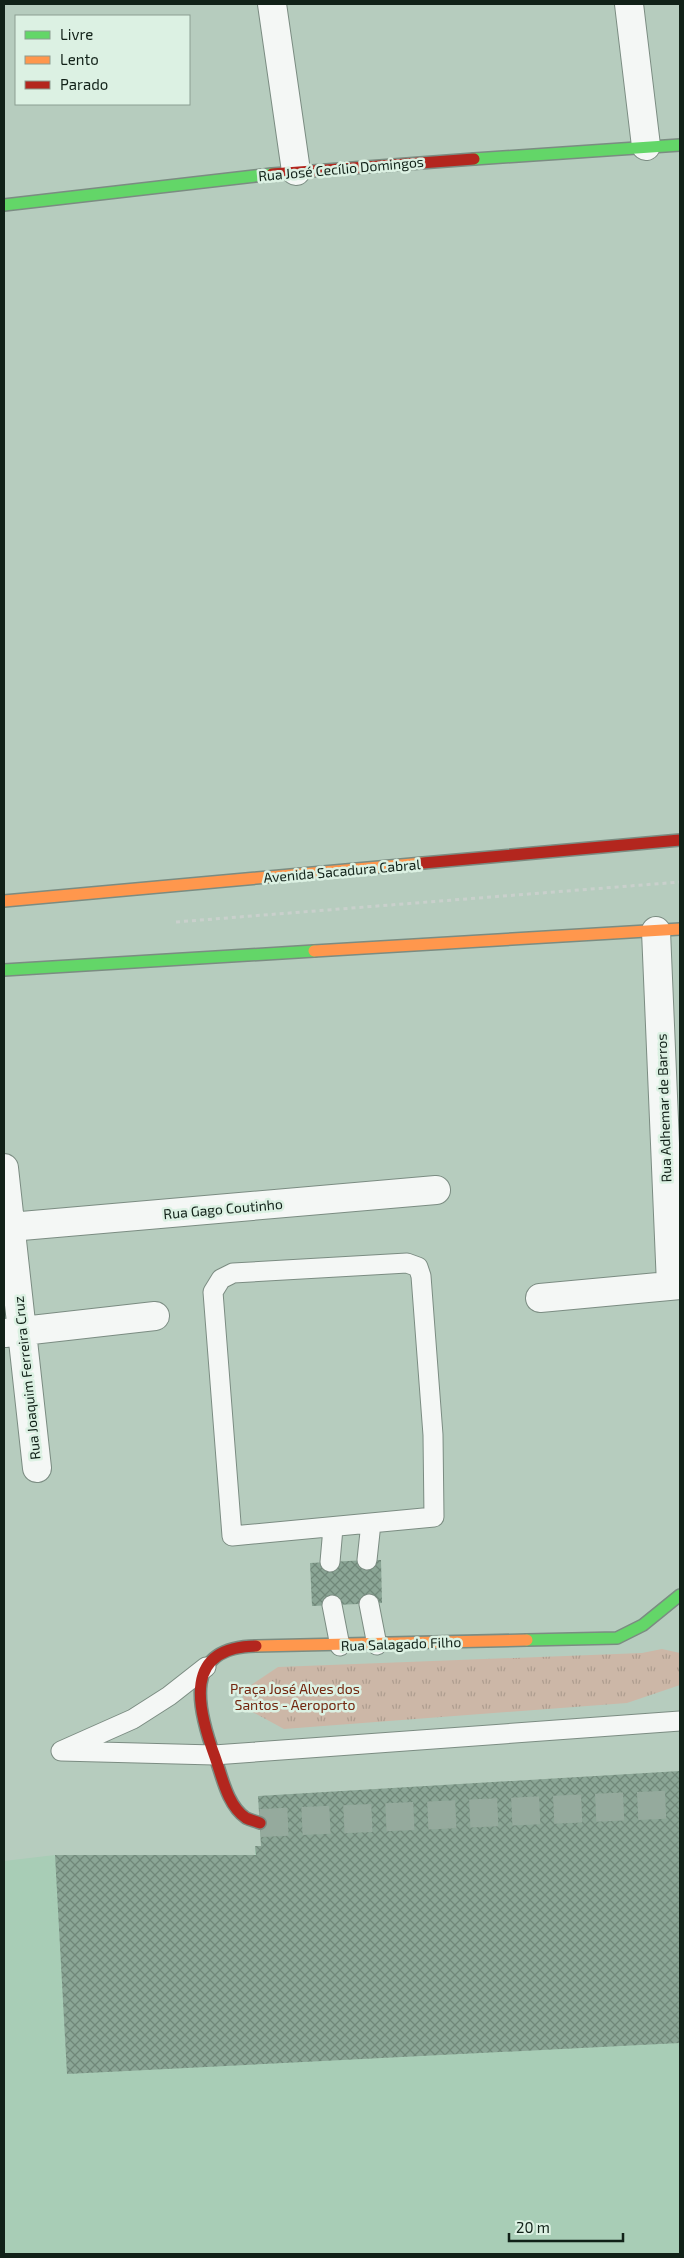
<svg xmlns="http://www.w3.org/2000/svg" width="684" height="2258" viewBox="0 0 684 2258" font-family="'Exo 2',sans-serif">
<style>
.built{fill:#a8cdb6}
.park{fill:url(#park-tufts)}
.building{fill:url(#building-cross-hatch)}
.lines{fill:none;stroke-linecap:round;stroke-linejoin:round}
.secondary-tunnel{stroke:#95aa9d;stroke-width:28;stroke-dasharray:28 14;stroke-linecap:butt}
.lane-casing{stroke:#7b8c82;stroke-width:21}
.street-casing{stroke:#7b8c82;stroke-width:30}
.fast-casing{stroke:#7b8c82;stroke-width:14}
.slow-casing{stroke:#7b8c82;stroke-width:14}
.jam-casing{stroke:#7b8c82;stroke-width:14}
.path{stroke:#c9d0cc;stroke-width:3;stroke-dasharray:4 4;stroke-linecap:butt}
.lane{stroke:#f4f7f5;stroke-width:19}
.street{stroke:#f4f7f5;stroke-width:28}
.fast{stroke:#63d668;stroke-width:11}
.slow{stroke:#ff974d;stroke-width:11}
.jam{stroke:#b3261e;stroke-width:11}
.labels{text-anchor:middle;stroke-width:5;stroke-linejoin:round;paint-order:stroke}
.street-label{font-size:14px;fill:#112118;stroke:#dcf1e3}
.park-label{font-size:14px;fill:#732710;stroke:#dcf1e3}
</style>
<defs>
<pattern id="park-tufts" width="24" height="20" patternUnits="userSpaceOnUse" patternTransform="scale(1.25)"><rect width="24" height="20" fill="#ccb7a7"/><path d="M3 7l-1-3M5 7V3M7 7l1-3M15 17l-1-3M17 17v-4M19 17l1-3" fill="none" stroke="#ae9d8f"/></pattern>
<pattern id="building-cross-hatch" width="8" height="8" patternUnits="userSpaceOnUse" patternTransform="scale(1.25)"><rect width="8" height="8" fill="#8ba696"/><path d="M0 0l8 8M0 8l8-8" fill="none" stroke="#708779"/></pattern>
</defs>
<rect width="100%" height="100%" fill="#b6ccbe"/>
<path class="built" d="M680,1826V2254H4V1861L55,1855H255V1846H261Z"/>
<path class="park" d="M662,1649L680,1653V1685L627,1703L284,1729L245,1708L242,1691L278,1667L642,1653Z"/>
<path class="building" d="M367,1560H381L382,1603L312,1606L310,1563Z
M680,1771V2043L67,2074L55,1855H256L255,1846H261L258,1796Z"/>
<g class="lines">
<path class="secondary-tunnel" d="M260,1823L680,1804"/>
<defs>
<path id="lane" d="M407,1263L418,1267L421,1276L433,1435L434,1517L232,1536L213,1292L221,1279L233,1273Z
M367,1560L371,1523
M330,1562L333,1528
M369,1604L377,1645
M332,1605L340,1646
M206,1667L169,1696L133,1719L61,1751L214,1755L680,1721"/>
<path id="street" d="M272,4L296,171
M629,4L646,146
M656,931L671,1285
M4,1168L37,1468
M10,1227L436,1190
M540,1298L680,1285
M5,1333L155,1316"/>
<path id="fast" d="M474,159L680,145
M4,205L272,174
M4,970L314,951
M527,1640L617,1638L643,1625L680,1595"/>
<path id="slow" d="M4,901L423,863
M314,951L680,929
M256,1646L527,1640"/>
<path id="jam" d="M272,174L474,159
M423,863L680,840
M256,1646C182,1647 197,1708 215,1757C222,1776 227,1805 246,1818C250,1820 255,1821 260,1823"/>
</defs>
<use href="#lane" class="lane-casing"/>
<use href="#street" class="street-casing"/>
<use href="#fast" class="fast-casing"/>
<use href="#slow" class="slow-casing"/>
<use href="#jam" class="jam-casing"/>
<path class="path" d="M176,922L680,882"/>
<use href="#lane" class="lane"/>
<use href="#street" class="street"/>
<use href="#fast" class="fast"/>
<use href="#slow" class="slow"/>
<use href="#jam" class="jam"/>
</g>
<g class="labels">
<g class="street-label">
<text transform="translate(341 169) rotate(-5)" y="5">Rua José Cecílio Domingos</text>
<text transform="translate(342 871) rotate(-5)" y="5">Avenida Sacadura Cabral</text>
<text transform="translate(664 1108) rotate(-92)" y="5">Rua Adhemar de Barros</text>
<text transform="translate(223 1209) rotate(-5)" y="5">Rua Gago Coutinho</text>
<text transform="translate(27 1378) rotate(-96)" y="5">Rua Joaquim Ferreira Cruz</text>
<text transform="translate(401 1644) rotate(-2)" y="5">Rua Salagado Filho</text>
</g>
<g class="park-label">
<text x="295" y="1694">Praça José Alves dos<tspan x="295" dy="16">Santos - Aeroporto</tspan></text>
</g>
</g>
<rect width="684" height="2258" fill="none" stroke="#112118" stroke-width="10"/>
<rect x="15" y="15" width="175" height="90" fill="#dcf1e3" stroke="#8b9e92"/>
<rect x="25" y="31" width="25" height="8" fill="#63d668" stroke="#8b9e92"/>
<text x="60" y="40" font-size="15" fill="#112118">Livre</text>
<rect x="25" y="56" width="25" height="8" fill="#ff974d" stroke="#8b9e92"/>
<text x="60" y="65" font-size="15" fill="#112118">Lento</text>
<rect x="25" y="81" width="25" height="8" fill="#b3261e" stroke="#8b9e92"/>
<text x="60" y="90" font-size="15" fill="#112118">Parado</text>
<path d="M509 2233v8h114v-8" fill="none" stroke="#112118" stroke-width="2.5"/>
<text x="516" y="2233" font-size="15" fill="#112118" stroke="#dcf1e3" stroke-width="4" paint-order="stroke">20 m</text>
</svg>
